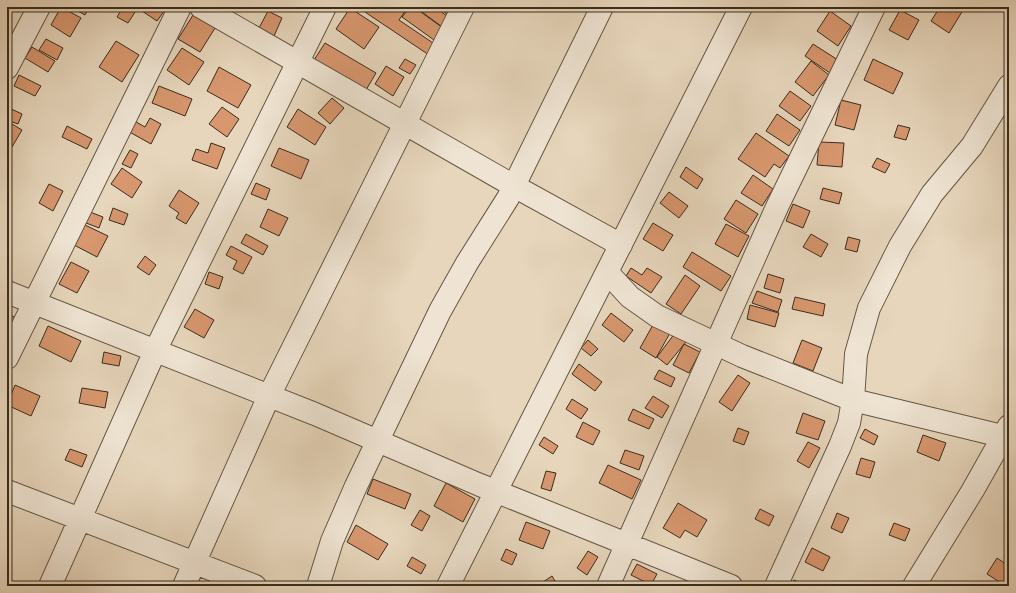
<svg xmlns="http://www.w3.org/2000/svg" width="1016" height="593" viewBox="0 0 1016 593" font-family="'Libre Bodoni',serif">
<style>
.building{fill:#d8976e;stroke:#3a2d1d}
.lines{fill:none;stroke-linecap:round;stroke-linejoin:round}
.minor-casing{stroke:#655745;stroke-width:24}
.minor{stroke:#efe4d3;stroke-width:22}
</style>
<rect width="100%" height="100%" fill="#e7d6bc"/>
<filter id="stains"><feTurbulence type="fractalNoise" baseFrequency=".005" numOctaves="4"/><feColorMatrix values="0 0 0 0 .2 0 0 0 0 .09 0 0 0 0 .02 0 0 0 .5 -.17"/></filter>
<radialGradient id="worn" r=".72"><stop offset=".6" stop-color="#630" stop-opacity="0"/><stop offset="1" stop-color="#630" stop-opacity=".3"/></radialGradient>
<path class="building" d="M61,7L81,18L70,37L51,25Z
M71,7H89L85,15Z
M123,7H127L135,12L128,23L117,17Z
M136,7H167L157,21Z
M364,7H408L399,20L436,45L429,55L362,10Z
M410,7H414L443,28L434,40L402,17Z
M415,7H435L448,17L441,26Z
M438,7H454L448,15Z
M940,7H965L949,33L931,21Z
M350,8L379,27L364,49L336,29Z
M900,10L919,20L908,40L889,30Z
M268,11L282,18L274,36L259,28Z
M830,11L851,26L838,46L817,31Z
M193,15L215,28L200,52L178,39Z
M46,39L63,48L57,60L39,50Z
M116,41L139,55L122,82L99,67Z
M325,43L376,73L366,90L314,60Z
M813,44L838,60L830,73L805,56Z
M32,47L55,61L48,72L25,58Z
M182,48L204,62L189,85L167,70Z
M405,59L416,65L410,74L399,68Z
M873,59L903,73L893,94L864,80Z
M811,61L829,75L813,96L795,82Z
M386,66L404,77L393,96L375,84Z
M219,67L251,85L238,108L207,91Z
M19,75L41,86L35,96L14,86Z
M159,86L192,99L185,116L152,103Z
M790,91L811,106L800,121L779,106Z
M332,98L344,108L330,124L318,113Z
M841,100L861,105L854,130L835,125Z
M7,107L22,114L18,124L7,120Z
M222,107L239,119L227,137L209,124Z
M298,109L326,127L315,145L287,127Z
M777,114L800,130L789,146L766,131Z
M150,118L161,124L151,144L126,130L131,119L145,127Z
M7,121L22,130L12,147L7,144Z
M898,125L910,128L906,140L894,137Z
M67,126L92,139L87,149L62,137Z
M756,133L789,156L780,168L774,164L765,177L738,159Z
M819,142L844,143L842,167L817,165Z
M211,143L225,148L217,169L192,160L196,149L208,153Z
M279,148L309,160L301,179L271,166Z
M130,150L138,154L131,168L122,164Z
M877,158L890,164L885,173L872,167Z
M686,167L703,179L697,189L680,177Z
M122,168L142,182L132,198L111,184Z
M753,175L773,189L762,206L741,193Z
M256,183L270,189L266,200L251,194Z
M49,184L63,191L53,211L39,203Z
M823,188L842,193L839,204L820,199Z
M179,190L199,203L186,224L176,218L179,213L169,206Z
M669,192L688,206L679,218L660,203Z
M736,200L758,214L746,233L724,219Z
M793,204L810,211L803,228L786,221Z
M113,208L128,214L124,225L109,220Z
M268,209L288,218L279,236L260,227Z
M90,212L103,217L99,228L86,223Z
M653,223L673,235L663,251L643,239Z
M726,224L749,236L738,257L715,244Z
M85,225L108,236L97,257L74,245Z
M246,234L268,246L263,255L241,243Z
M811,234L828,244L821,257L803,247Z
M848,237L860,240L857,252L845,249Z
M231,246L252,257L243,274L233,269L237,261L226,255Z
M692,252L731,276L721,291L683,267Z
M145,256L156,265L149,275L137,267Z
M71,262L89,271L77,293L59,284Z
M631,268L642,275L647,268L662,277L651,293L626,276Z
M209,272L223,277L219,289L205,284Z
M768,274L784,279L780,293L764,288Z
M685,275L700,286L681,314L666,304Z
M757,291L782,300L778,312L752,303Z
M795,297L825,304L823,316L792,309Z
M750,305L779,313L775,327L747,319Z
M195,309L214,320L204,338L184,327Z
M7,313L16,318L7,334Z
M611,313L633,330L624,342L602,325Z
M654,323L670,333L656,358L640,348Z
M48,326L81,341L71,362L39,346Z
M675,333L686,342L667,365L657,357Z
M588,340L598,349L591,356L581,348Z
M802,340L822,348L813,371L793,363Z
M684,344L700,352L689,373L673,365Z
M104,352L121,356L119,366L102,363Z
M579,364L602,382L595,391L572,374Z
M659,370L675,378L671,387L654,379Z
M738,375L750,383L732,411L719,402Z
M15,385L40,396L31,416L7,405Z
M82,388L108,392L105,408L79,403Z
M653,396L669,406L662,418L645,408Z
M572,399L588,409L581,419L566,409Z
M633,409L654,419L649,429L628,420Z
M803,413L825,421L818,440L796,433Z
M583,422L600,431L593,445L576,437Z
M738,428L749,432L744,445L733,441Z
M865,429L878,436L874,445L860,438Z
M923,435L946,443L939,461L917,452Z
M544,437L558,446L553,454L539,445Z
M808,442L820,448L809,468L797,461Z
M70,449L87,455L82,467L65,460Z
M625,450L644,456L639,470L620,463Z
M861,458L875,462L870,478L856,474Z
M608,465L641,480L632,499L599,483Z
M546,471L556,473L551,491L541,488Z
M373,479L411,494L405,509L367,494Z
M446,483L475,499L463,522L434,506Z
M678,503L707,520L697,537L685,530L680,538L663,528Z
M760,509L774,516L769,526L755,519Z
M420,510L430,516L422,531L411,525Z
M837,513L849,518L842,533L831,528Z
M526,522L550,531L543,549L519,540Z
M894,523L910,529L905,541L889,535Z
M356,525L388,544L378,560L347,542Z
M812,548L830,557L823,571L805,562Z
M506,549L517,554L512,565L501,560Z
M588,551L598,557L587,575L577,568Z
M412,557L426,565L421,574L407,566Z
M997,558L1009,566V581L1006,586L987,574Z
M637,564L657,574L651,585L631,575Z
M552,576L558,586H545L543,582Z
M794,580L805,585V586H791Z
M338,582L351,584V586H337Z"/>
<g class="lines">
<defs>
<path id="minor" d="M201,7L514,186L621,245
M7,68L39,7
M607,272L630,297L657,316L742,356L853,400L1002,436
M7,292L315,414L480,485L731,586
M7,358L180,7
M7,491L255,586
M50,586L155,351L325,7
M184,586L269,396L463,7
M318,586L332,541L356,486L440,311L467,263L508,198L602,7
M448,586L741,7
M608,586L777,207L874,7
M776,586L840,446L849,423L853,400L856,354L869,308L900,246L932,194L972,146L1009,86
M914,586L973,490L1009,426"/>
</defs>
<use href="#minor" class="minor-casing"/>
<use href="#minor" class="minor"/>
</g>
<rect width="1016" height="593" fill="none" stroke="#e7d6bc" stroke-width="24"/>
<rect x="8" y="8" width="1000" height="577" fill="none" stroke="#3a2d1d" stroke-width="2"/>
<rect x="12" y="12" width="992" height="569" fill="none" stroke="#3a2d1d"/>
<rect width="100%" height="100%" filter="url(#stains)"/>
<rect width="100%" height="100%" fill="url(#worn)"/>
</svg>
